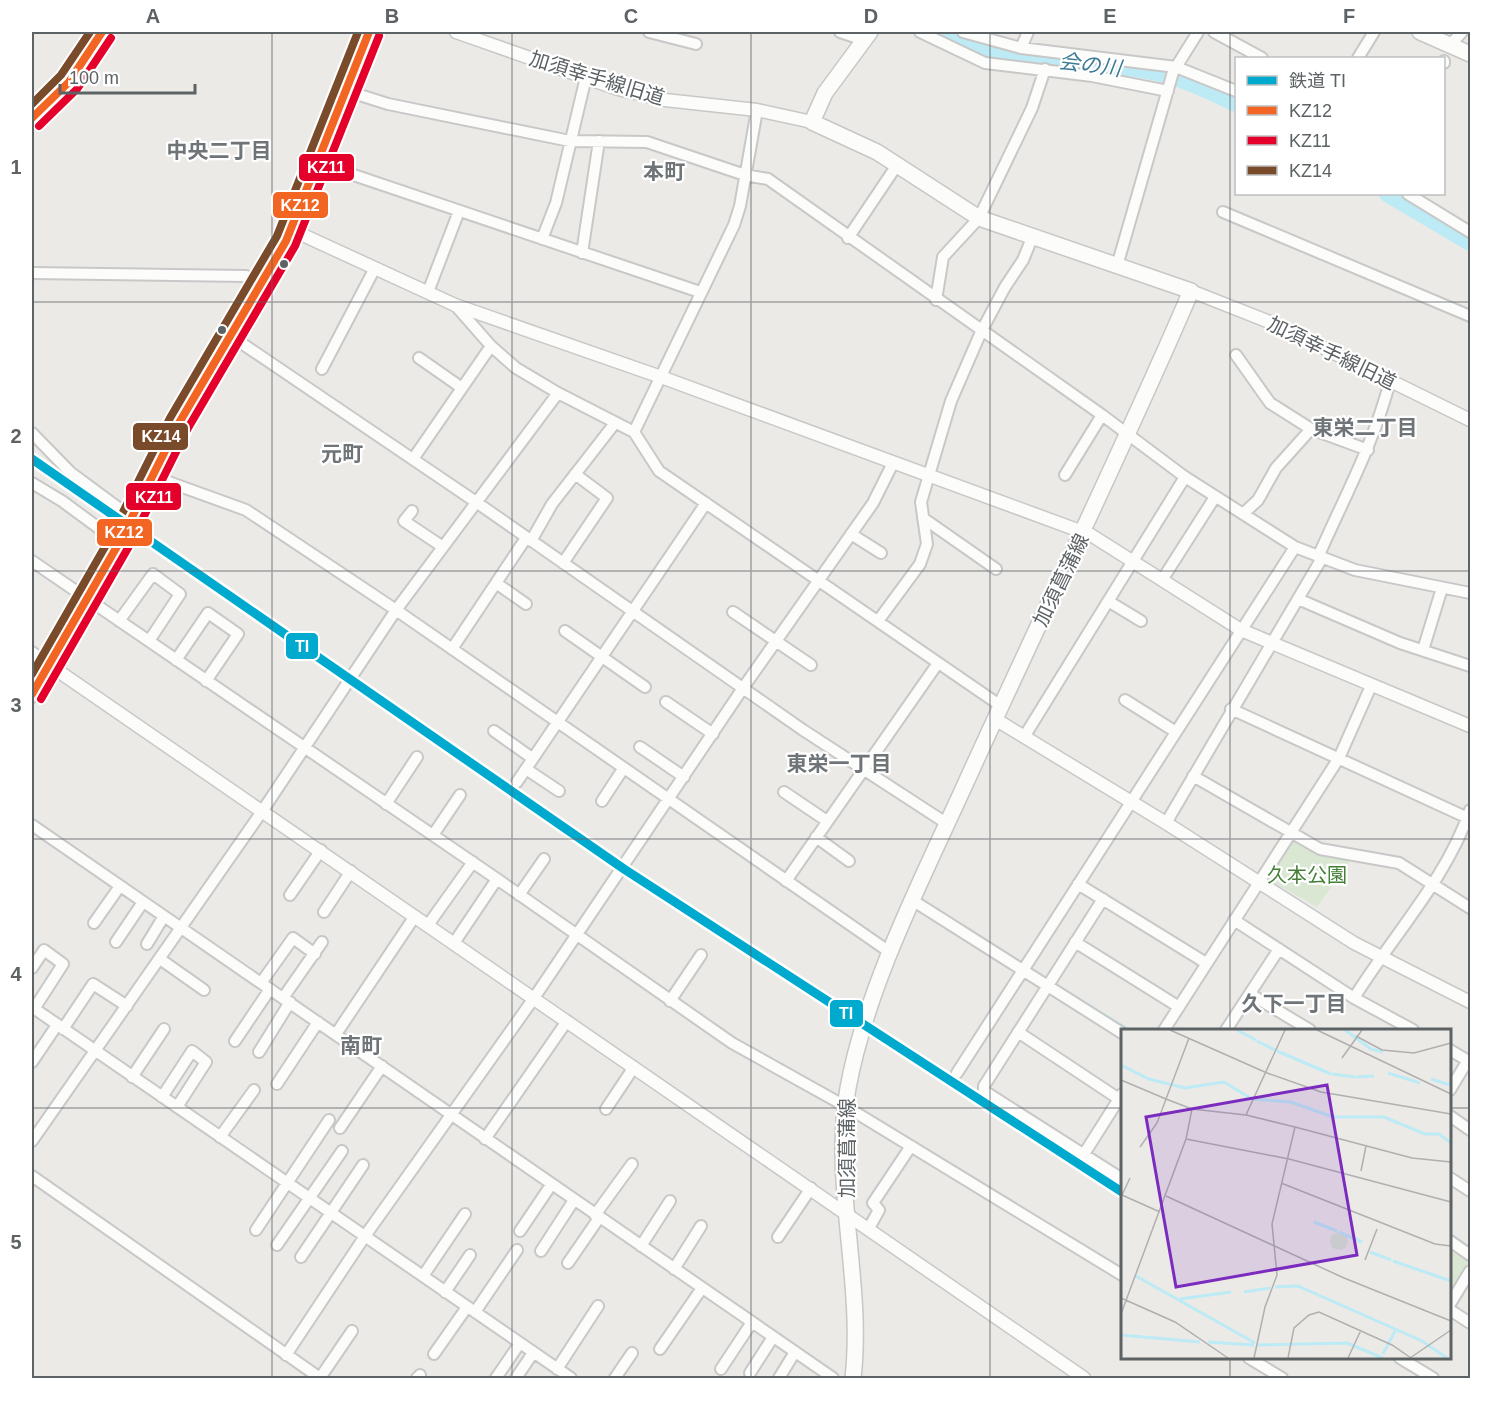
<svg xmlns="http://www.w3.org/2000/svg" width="1502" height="1410" viewBox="0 0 1502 1410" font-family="Arial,'Noto Sans JP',sans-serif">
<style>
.green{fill:#d9e7d3}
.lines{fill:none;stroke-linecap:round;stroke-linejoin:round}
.stream{stroke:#bceaf5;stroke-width:3}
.river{stroke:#bceaf5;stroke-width:16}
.minor-casing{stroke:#c8c8c8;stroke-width:14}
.tertiary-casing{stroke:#c8c8c8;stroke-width:15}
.secondary-casing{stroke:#c6c7c6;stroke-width:18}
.primary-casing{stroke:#d3c5b6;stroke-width:20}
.minor{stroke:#fcfcfb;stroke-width:10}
.tertiary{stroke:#fcfcfb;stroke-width:12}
.secondary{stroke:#fcfcfb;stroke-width:15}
.primary{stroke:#f2eee8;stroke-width:16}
.bus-1-casing{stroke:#fff;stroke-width:12}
.bus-2-casing{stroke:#fff;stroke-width:12}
.bus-3-casing{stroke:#fff;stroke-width:12}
.bus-1{stroke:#f26522;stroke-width:8}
.bus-2{stroke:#e4002b;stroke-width:8}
.bus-3{stroke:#7a4b2a;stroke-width:8}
.rail-1-casing{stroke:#fff;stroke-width:14}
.rail-1{stroke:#00a9ce;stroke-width:9}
.grid{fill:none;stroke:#5d6265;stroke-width:1.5;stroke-opacity:0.55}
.bus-dot{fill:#5d6265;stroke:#fff;stroke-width:2}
.labels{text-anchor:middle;stroke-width:4.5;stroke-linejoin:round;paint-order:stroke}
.street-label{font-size:20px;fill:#5d6265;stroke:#fff}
.park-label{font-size:20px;fill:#458038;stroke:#fff}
.water-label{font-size:21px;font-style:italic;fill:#3c7b93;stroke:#fff}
.neighbourhood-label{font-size:21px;font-weight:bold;fill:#6e7477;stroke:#fff}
.inset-river{fill:none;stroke:#bceaf5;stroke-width:3}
.inset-road{fill:none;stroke:#afb0af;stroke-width:1.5}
.view{fill:#7b2cbf;fill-opacity:0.15;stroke:#7b2cbf;stroke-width:3}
.inset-edge{fill:none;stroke:#5d6265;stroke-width:3}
.line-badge{stroke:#fff;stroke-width:2}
.badge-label{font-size:16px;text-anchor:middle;font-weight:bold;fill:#fff}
.neatline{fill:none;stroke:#5d6265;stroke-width:2}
.grid-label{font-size:20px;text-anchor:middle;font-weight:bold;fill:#5d6265}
</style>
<rect width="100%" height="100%" fill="#eceae7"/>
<path class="green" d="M1290,840L1325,855L1348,858L1349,862L1317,907L1268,879V875Z
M1450,1250L1457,1255L1459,1252L1470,1259L1450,1290Z"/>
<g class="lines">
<path class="stream" d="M965,927L1020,962
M1033,970L1044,977
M1056,985L1129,1030
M1450,1234L1470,1248"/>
<path class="river" d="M941,32C1007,67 1085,57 1156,73C1184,79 1210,92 1236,104
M1387,194L1470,243"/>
<defs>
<path id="minor" d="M649,32L696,44
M840,32L864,40
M920,32L985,63L1092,76L1168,91
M963,32L1021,48L1176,67L1236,91
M1214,32L1262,58
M1449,46L1462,32
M1021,48L1028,32
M1358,58L1374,32
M1444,63V61
M347,91L388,104L570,141L647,142L745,175L768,179L1102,415L1185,477L1295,547L1355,570L1470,593
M318,163L700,292
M1408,194L1470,232
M1223,212L1470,316
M848,238L897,165
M542,239L556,203L586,77
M582,253L599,141
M1117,266L1173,72L1198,32
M32,273L246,276L263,282
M428,292L459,211
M936,300L943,257L979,218L1032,108L1045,69
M455,305L491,346L516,368L558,393L634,432L659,471L1001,706
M231,336L476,502L803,730L946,823
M1236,355L1270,403L1311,429L1368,450
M419,358L462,388
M322,369L375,268
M634,432L734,225L740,206L757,110
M32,433L70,472L132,518
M413,459L491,346
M1065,475L1102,415
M152,476L246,510L396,610L891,953
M32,483L62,501L119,543
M412,511L404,521L443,547
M1244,513L1258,500L1276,468L1311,429
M923,518L996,569
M851,534L881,553
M531,541L552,504L615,423
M1318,557C1344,498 1374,443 1390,381
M32,561L497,879L732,1043L845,1106L1122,1275
M563,563L607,498L575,474
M1162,580L1215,497
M496,583L526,604
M1298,599L1400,643L1470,666
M1108,601L1141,621
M733,612L811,665
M119,621L153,574L180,594L149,641
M878,621L920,564L927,544L921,502L951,401L981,332L1005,287L1023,260L1032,238
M565,631L645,687
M452,649L526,538
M1423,650L1442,588
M32,652L48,664
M176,660L208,613L238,634L206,681
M1125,700L1176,732
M666,702L713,734
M1231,709L1470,819
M494,731L532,758
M1024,737L1185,477
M640,747L684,777
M526,769L559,791
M1193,776L1320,849L1399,863L1470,908
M517,782L706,503
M784,792L827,821
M602,801L623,769
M386,804L417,757
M1166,823L1322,558
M32,825L833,1378
M433,835L460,795
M816,837L849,861
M786,881L938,663
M1078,884L1206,963
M290,895L321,850
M519,895L544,859
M1103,899L984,1086V1091L1122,1179
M912,900L1122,1033
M324,912L351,871
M1234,920L1354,998L1413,1030
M94,923L120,886
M428,925L473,862
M116,942L143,902
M1075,942L1179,1007
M454,943L497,879
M147,944L164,916
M160,959L204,990
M32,968L44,950L63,964L34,1009
M261,983L293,938L315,954
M1250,994L1310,1030
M283,998L322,942
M1354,998C1393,935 1446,880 1470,810
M670,1001L701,955
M32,1007L571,1378
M63,1029L93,984L127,1006
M1164,1030L1339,758L1371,686
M1226,1030L1279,949
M1018,1032L1119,1099
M336,1034L415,916
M235,1041L270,989
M1450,1050L1470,1062
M259,1052L290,1002
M32,1062L57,1025
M957,1073L1295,547
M132,1077L164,1029
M277,1084L318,1022
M1450,1090L1468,1060
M162,1097L192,1051L206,1062L177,1107
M606,1109L634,1067
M1450,1116L1470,1130
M340,1128L382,1066
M220,1137L254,1090
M485,1139L567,1021
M32,1141L263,810L396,610L558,393
M1084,1154L1122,1094
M32,1176L320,1378
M1450,1178L1470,1191
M595,1215L632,1164
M869,1228L879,1210L873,1203L911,1146
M256,1230L329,1120
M520,1231L551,1185
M778,1237L811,1188
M1450,1241L1470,1255
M277,1245L342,1151
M641,1246L670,1201
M541,1251L574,1200
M301,1257L363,1165
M568,1263L599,1218
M674,1269L701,1226
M423,1276L465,1214
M445,1292L470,1255
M1450,1304L1470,1271
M1450,1310L1470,1323
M475,1312L517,1250
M660,1349L702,1288
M434,1354L467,1307
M286,1355L365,1236L534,998L743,688L873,503L893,463
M1249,1358L1282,1378
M1400,1358L1433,1378
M557,1369L598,1306
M721,1369L752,1322
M750,1373L773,1337
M320,1378L352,1331
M417,1378L420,1375
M496,1378L520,1343
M516,1378L533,1353
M615,1378L632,1353
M779,1378L795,1352"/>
<path id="tertiary" d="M456,32L618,89L665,100L757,110L812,122
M292,230L455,305L661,377L1091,535L1241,630L1470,726
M1191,291L1277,325L1470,420
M48,664L1084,1378
M995,719L1166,823L1354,943L1470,1002"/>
<path id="secondary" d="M1420,32L1470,54
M32,118L69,82L102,32
M853,1378C864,1282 831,1183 848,1088C866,989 921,881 963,789C1038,623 1119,459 1191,291L979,218L877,152L812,122L825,93L870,32"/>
<path id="primary" d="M32,694L119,543L179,423L286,241L369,32"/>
</defs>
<use href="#minor" class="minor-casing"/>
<use href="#tertiary" class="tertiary-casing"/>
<use href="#secondary" class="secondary-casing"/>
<use href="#primary" class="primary-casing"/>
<use href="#minor" class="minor"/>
<use href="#tertiary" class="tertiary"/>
<use href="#secondary" class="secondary"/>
<use href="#primary" class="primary"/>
<defs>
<path id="bus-1" d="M32,118L69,82L102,32
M32,694L119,543L179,423L286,241L369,32"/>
<path id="bus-2" d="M39,126L77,89L111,38
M41,699L128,548L188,428L295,246L379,36"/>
<path id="bus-3" d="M32,104L61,75L90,32
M32,674L110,538L170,418L277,236L358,32"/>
</defs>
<use href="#bus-1" class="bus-1-casing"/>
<use href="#bus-2" class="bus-2-casing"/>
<use href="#bus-3" class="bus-3-casing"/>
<use href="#bus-1" class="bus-1"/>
<use href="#bus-2" class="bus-2"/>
<use href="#bus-3" class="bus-3"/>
<defs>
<path id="rail-1" d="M32,459L624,869L1122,1192"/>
</defs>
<use href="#rail-1" class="rail-1-casing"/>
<use href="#rail-1" class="rail-1"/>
</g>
<path class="grid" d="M272,32V1378M512,32V1378M751,32V1378M990,32V1378M1230,32V1030M32,302H1470M32,571H1470M32,839H1470M32,1108H1122M1450,1108H1470M1230,1358V1378"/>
<g class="bus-dot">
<circle cx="284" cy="264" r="5"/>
<circle cx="222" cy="330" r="5"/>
</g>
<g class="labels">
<g class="street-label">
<text transform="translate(597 78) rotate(17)" y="7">加須幸手線旧道</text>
<text transform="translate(1332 353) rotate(26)" y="7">加須幸手線旧道</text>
<text transform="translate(1061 580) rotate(-64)" y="7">加須菖蒲線</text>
<text transform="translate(847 1148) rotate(-90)" y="7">加須菖蒲線</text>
</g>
<g class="park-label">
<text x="1307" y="882">久本公園</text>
</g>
<g class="water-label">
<text transform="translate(1090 65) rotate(7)" y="7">会の川</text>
</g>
<g class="neighbourhood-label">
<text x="219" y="158">中央二丁目</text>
<text x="664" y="179">本町</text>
<text x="1365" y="435">東栄二丁目</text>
<text x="342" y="461">元町</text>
<text x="839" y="771">東栄一丁目</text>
<text x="1294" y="1011">久下一丁目</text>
<text x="361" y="1053">南町</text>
</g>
</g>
<g transform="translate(1121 1029)">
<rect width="330" height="330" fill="#eceae7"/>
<path d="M209 212a9 9 0 1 1 18 0a9 9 0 1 1-18 0Z" fill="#d9e7d3"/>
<path class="inset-river" d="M116,1L135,11M224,1L250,20L262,23M136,12L154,21M156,22L210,45M0,36L28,50L64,59L103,53L131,70L170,73L212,88H263L304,105H318L330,114M267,44L299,54M211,45L234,48M235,48L253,47M310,50L329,56M193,193L216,202M218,203L241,213M249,223L270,231M272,232L330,252M15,247L134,314M154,258L177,257L301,312L326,329M123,263L149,259M59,270L110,263M0,306L79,313M87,313L133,316M137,316L226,314L262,329M262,325L274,302"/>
<path class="inset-road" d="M49,1L146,44L200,63L330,85M196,1L330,65M235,7L261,21L293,24L330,14M221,29L241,1M0,51L45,70M71,80L125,86M174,98L291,129L330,133M65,110L168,130L330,173M19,118L36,94L68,9M240,142L245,117M160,154L314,215L330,217M1,166L39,183M1,166L9,149M45,167L223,249L330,292M244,231L256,200M0,269L54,293L107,329M0,285L65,110L71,80L45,70M133,329L144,278L156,246L151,195L174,98L125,86L164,1M167,329L173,299L188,286L198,283L271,316L290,329M227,329L240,301M289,329L330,301"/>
<path class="view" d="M206,56L236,226L55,258L25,88Z"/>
<rect width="330" height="330" class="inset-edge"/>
</g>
<g class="line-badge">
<rect x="298" y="153" width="57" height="29" rx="6" fill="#e4002b"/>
<rect x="272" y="191" width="57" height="28" rx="6" fill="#f26522"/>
<rect x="132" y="422" width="57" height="29" rx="6" fill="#7a4b2a"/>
<rect x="125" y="482" width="57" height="29" rx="6" fill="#e4002b"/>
<rect x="96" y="518" width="57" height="29" rx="6" fill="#f26522"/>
<rect x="285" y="632" width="34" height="28" rx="6" fill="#00a9ce"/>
<rect x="829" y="999" width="35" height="29" rx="6" fill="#00a9ce"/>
</g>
<g class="badge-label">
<text x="326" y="173">KZ11</text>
<text x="300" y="211">KZ12</text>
<text x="161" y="442">KZ14</text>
<text x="154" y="503">KZ11</text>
<text x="124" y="538">KZ12</text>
<text x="302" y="652">TI</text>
<text x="846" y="1019">TI</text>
</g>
<rect width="1502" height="1410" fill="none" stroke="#ffffff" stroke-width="66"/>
<rect x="1235" y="57" width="210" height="138" fill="#ffffff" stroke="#bec0c1" stroke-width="1.5"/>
<rect x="1247" y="76" width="30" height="9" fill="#00a9ce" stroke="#bec0c1" stroke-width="1.5"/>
<text x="1289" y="87" font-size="18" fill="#5d6265">鉄道 TI</text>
<rect x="1247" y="106" width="30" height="9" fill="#f26522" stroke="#bec0c1" stroke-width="1.5"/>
<text x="1289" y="117" font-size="18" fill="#5d6265">KZ12</text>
<rect x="1247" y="136" width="30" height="9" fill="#e4002b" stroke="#bec0c1" stroke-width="1.5"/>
<text x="1289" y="147" font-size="18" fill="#5d6265">KZ11</text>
<rect x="1247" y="166" width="30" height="9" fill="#7a4b2a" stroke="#bec0c1" stroke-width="1.5"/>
<text x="1289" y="177" font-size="18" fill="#5d6265">KZ14</text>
<path d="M60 84v9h135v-9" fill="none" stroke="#5d6265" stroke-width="3"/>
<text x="69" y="84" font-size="18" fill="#5d6265" stroke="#ffffff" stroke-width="4.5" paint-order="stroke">100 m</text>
<rect x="33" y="33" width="1436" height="1344" class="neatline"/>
<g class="grid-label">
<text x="153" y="23">A</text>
<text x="392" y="23">B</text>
<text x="631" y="23">C</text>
<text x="871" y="23">D</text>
<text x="1110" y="23">E</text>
<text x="1349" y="23">F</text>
<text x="16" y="174">1</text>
<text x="16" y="443">2</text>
<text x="16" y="712">3</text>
<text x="16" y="981">4</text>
<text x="16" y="1249">5</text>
</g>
</svg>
